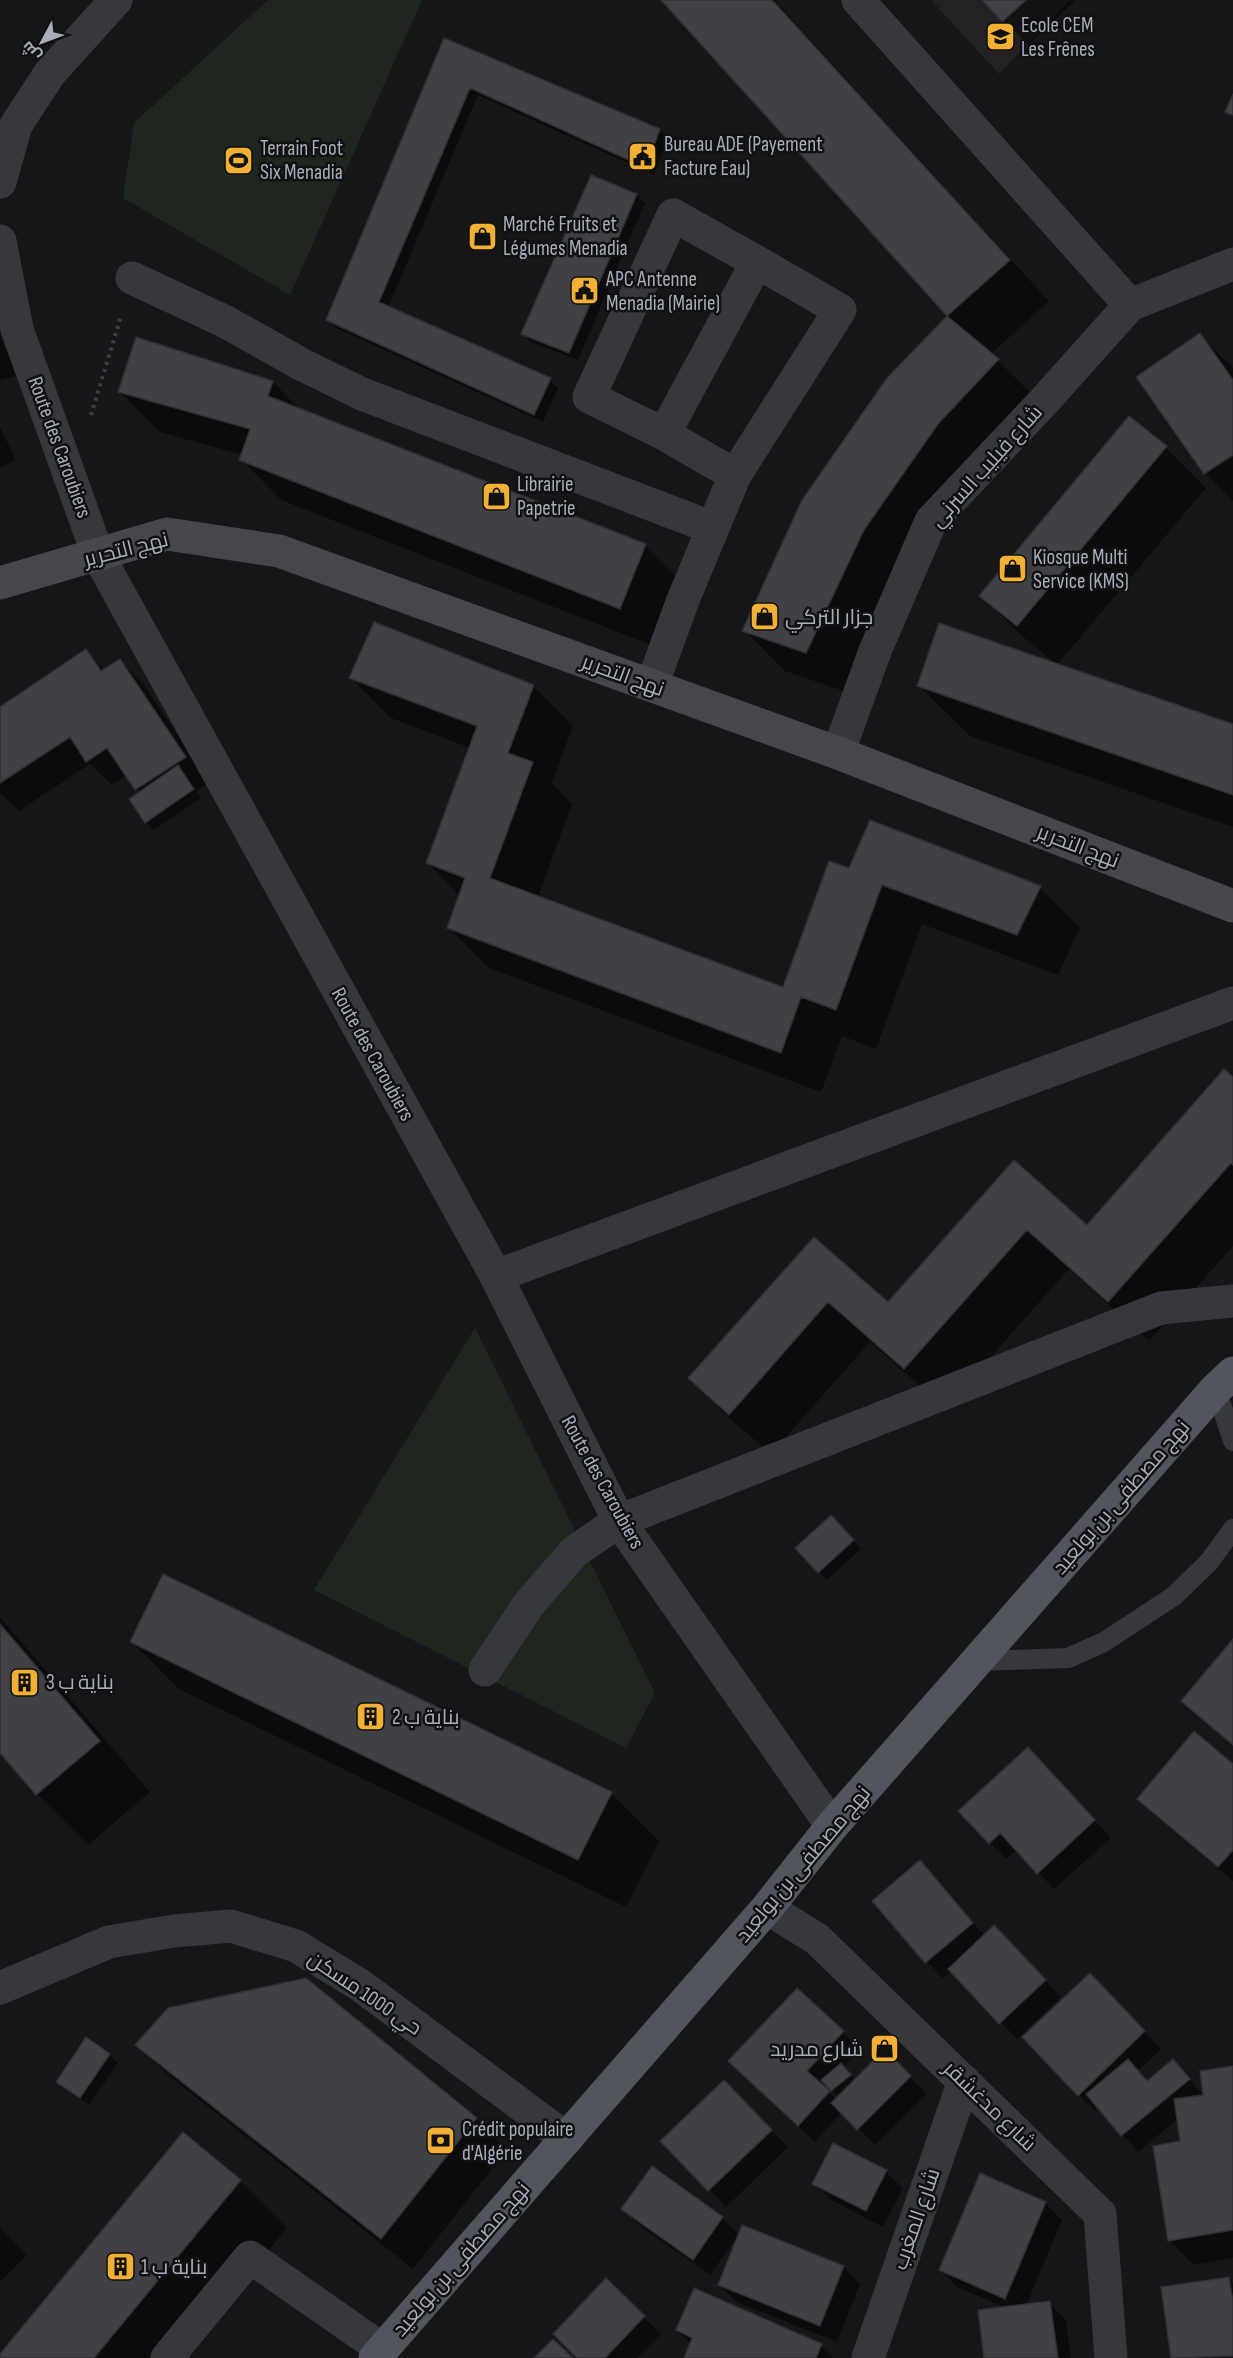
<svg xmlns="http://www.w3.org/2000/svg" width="1233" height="2358" viewBox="0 0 1233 2358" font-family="'Sofia Sans Condensed',Cairo,sans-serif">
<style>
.built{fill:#222225}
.green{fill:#1e261f}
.shadow{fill:#0007;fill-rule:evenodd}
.building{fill:#404145;stroke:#303034;stroke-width:1.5}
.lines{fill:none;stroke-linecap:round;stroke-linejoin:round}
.path{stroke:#3d3f44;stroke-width:4;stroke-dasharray:3 4.5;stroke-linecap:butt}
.lane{stroke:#37383d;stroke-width:20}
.street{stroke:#37383d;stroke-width:33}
.secondary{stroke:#45474d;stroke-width:33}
.primary{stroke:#53555c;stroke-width:33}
.labels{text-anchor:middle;stroke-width:5;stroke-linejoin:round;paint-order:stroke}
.poi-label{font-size:21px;fill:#a8adb8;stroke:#111113;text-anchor:start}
.street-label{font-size:21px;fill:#a8adb8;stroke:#111113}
</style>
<rect width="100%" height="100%" fill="#161618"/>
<path class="built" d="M931,0H1070L999,74Z"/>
<path class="green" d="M268,0H422L290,295L123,198L134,123Z
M475,1328L655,1693L626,1748L314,1590Z"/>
<path class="shadow" d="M663,0H774L1049,301L991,354L1038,400L978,464L847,692L785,671L744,630L888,379L949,316Z
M984,0H1076L1028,45Z
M445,40L660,131L668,139L654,175L478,95L388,308L550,380L558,388L543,422L336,328L328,320Z
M636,195L645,203L578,360L531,342L523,334Z
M0,334L16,376L0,380Z
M1199,335L1233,368V501L1205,473Z
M137,339L273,382L301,411L645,546L685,586L661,649L281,500L241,459L243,455L160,432L119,391Z
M1129,418L1166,448L1206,488L1057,665L1233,726V827L970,736L919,686L1057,665L1022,636L981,596Z
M0,427L16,460L0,468Z
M86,651L105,670L120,661L144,685L209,782L196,791L201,798L154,830L146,822L140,793L127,775L112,785L90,764L19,811L0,793V708Z
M351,678L533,686L573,726L552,783L572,804L538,897L784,989L850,870L1040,888L1080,928L1058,975L922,924L876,1049L842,1036L821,1092L489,968L449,928L460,896L428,863L470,748L391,718Z
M1233,1079V1246L1149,1341L1069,1269L945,1408L870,1342L771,1454L730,1419L690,1378L814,1239L888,1305L1014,1162L1087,1227Z
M839,1525L861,1549L827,1580L819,1572Z
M0,1617L150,1792L88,1845L37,1794L0,1751Z
M1233,1641V1746L1183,1701Z
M132,1642L611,1793L659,1841L626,1907L179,1689Z
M1045,1766L1111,1838L1054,1889L1017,1850L1007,1859L990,1843Z
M1233,1766V1881L1164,1823L1139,1799Z
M920,1862L985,1936L1010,1944L1061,1997L1017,2039L952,1971L943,1979L874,1901Z
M797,1990L860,2049L843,2067L856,2081L885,2052L927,2094L875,2145L842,2112L815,2142L747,2078ZM827,2084L839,2098L837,2100L824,2088Z
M1107,1992L1161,2049L1138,2071L1148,2081L1173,2061L1205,2097L1233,2068V2258L1194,2265L1169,2240L1182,2142L1178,2119L1138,2152L1099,2108L1095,2111L1079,2095Z
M137,2045L476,2119L507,2150L413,2269L168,2075Z
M109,2055L118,2063L89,2105L58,2082Z
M724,2082L788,2147L726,2207L662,2141Z
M886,2172L903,2188L883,2227L831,2200L814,2183Z
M240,2181L287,2228L180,2358H0V2356Z
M1045,2203L1062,2220L1026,2306L1049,2303L1066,2320L1071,2358H985L1007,2308L957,2287L941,2270Z
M623,2209L722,2218L739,2235L843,2267L860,2284L837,2342L736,2302L720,2285L737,2237L710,2275L640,2226Z
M0,2228L27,2255L0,2282Z
M1228,2278L1233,2283V2358H1173L1162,2288Z
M606,2280L661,2334L637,2358H579Z
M677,2330L821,2346L833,2358H685L691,2344Z"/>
<path class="building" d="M661,0H772L1010,260L947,316Z
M982,0H1026L1002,22Z
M444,38L660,129L646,168L470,88L379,302L551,378L534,415L326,320Z
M1233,94V115L1225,112Z
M591,175L637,194L569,353L521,334Z
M947,316L999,359L938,424L864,530L806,653L742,631L802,500L887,378Z
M1200,333L1233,380V455L1204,474L1136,377Z
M136,337L273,381L268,396L646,544L620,609L239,460L250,429L118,392Z
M1129,416L1167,446L1017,626L979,596Z
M374,622L534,685L508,753L533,762L490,878L783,987L829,861L849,868L870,820L1041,886L1017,935L882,885L836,1010L801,997L781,1053L447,928L465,878L426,863L477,726L349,678Z
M939,623L1233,724V795L917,686Z
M86,649L101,671L120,659L186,757L135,790L107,748L86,762L70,737L0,783V707Z
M178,765L194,789L145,823L129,799Z
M1224,1069L1233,1077V1165L1231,1163L1108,1302L1027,1230L904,1369L828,1302L729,1415L688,1378L814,1237L888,1302L1014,1160L1087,1225Z
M831,1515L854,1540L818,1573L795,1548Z
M163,1574L612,1792L578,1860L130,1642Z
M0,1624L100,1741L36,1795L0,1753Z
M1233,1639V1745L1181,1701Z
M1194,1731L1233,1764V1850L1218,1867L1137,1799Z
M1028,1747L1095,1820L1037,1874L1000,1833L989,1844L958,1811Z
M920,1860L973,1923L925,1963L872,1901Z
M994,1925L1046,1980L999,2024L948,1969Z
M1090,1973L1145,2031L1078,2096L1022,2037Z
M306,1978L477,2118L381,2239L135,2045L168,2008Z
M797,1988L844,2031L807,2071L830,2091L798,2126L728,2061Z
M86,2037L110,2054L80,2098L56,2082Z
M885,2049L911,2076L857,2130L831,2103Z
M1128,2059L1147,2081L1173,2059L1190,2079L1121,2136L1086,2094Z
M841,2063L851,2075L831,2091L821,2080Z
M1233,2066V2230L1168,2241L1153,2146L1180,2141L1174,2099L1203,2095L1200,2071Z
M724,2080L772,2130L708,2191L660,2141Z
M183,2132L241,2180L94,2358H0V2354Z
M833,2143L887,2170L866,2211L812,2184Z
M652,2166L723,2217L693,2260L621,2209Z
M980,2173L1046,2202L1005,2299L939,2270Z
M742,2225L844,2266L820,2326L718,2285Z
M1229,2277L1233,2302V2356L1171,2358L1161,2287Z
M606,2278L645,2316L605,2358H577L553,2334Z
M694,2288L822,2344L816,2358H684L692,2338L676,2330Z
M1050,2301L1058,2358H984L978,2310Z
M553,2339L573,2358H534Z"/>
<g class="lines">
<path class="path" d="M91,415L121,316"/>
<path class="lane" d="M1216,1389L1233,1441
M977,1661L1068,1658L1104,1642L1174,1596L1209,1562L1233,1529"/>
<path class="street" d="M858,0L1130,305
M0,182L16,125L50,73L116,0
M0,241L17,329L98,555L496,1276L619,1521L832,1826
M132,278L224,321L301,364L362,394L713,528
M664,434L757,262L673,215L589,397L664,434L735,475
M652,685L683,600L735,475L840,310L757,262
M838,753L875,651L931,521L1046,399L1130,305L1233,264
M496,1276L1233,1003
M485,1670L529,1604L574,1552L619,1521L1161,1308L1233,1301
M767,1908L817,1939L1100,2214L1111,2358
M0,1988L109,1942L174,1931L231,1926L296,1946L360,1985L567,2139
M167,2358L250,2257L382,2349
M868,2358L964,2081"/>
<path class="secondary" d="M0,583L167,534L279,551L838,753L1233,906"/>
<path class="primary" d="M375,2358L767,1908L832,1826L1216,1389L1233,1373"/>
</g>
<defs>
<symbol id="school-square" viewBox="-11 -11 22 22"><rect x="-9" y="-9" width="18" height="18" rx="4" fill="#f2b134" stroke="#111113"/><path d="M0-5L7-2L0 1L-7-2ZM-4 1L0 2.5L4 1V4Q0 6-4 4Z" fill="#111"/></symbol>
<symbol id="civic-square" viewBox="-11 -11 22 22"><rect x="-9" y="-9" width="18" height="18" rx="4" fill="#f2b134" stroke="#111113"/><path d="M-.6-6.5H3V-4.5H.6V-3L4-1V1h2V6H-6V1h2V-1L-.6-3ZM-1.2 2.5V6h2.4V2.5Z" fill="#111"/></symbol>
<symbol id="stadium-square" viewBox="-11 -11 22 22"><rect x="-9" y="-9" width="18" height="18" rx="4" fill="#f2b134" stroke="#111113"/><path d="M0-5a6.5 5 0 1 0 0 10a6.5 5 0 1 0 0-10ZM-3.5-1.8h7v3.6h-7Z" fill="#111"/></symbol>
<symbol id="shop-square" viewBox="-11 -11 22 22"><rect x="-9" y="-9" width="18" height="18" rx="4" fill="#f2b134" stroke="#111113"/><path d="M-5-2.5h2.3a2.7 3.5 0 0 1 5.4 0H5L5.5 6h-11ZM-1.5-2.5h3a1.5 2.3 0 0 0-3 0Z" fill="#111"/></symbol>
<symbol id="building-square" viewBox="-11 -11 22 22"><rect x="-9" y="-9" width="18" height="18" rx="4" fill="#f2b134" stroke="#111113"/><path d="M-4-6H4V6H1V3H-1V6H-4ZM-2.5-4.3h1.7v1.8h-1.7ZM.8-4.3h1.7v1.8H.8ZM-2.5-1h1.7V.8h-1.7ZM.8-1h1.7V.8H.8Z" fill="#111"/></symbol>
<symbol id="bank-square" viewBox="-11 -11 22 22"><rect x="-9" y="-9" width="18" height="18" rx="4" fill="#f2b134" stroke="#111113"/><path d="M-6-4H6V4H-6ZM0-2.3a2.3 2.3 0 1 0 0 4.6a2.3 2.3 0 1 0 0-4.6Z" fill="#111"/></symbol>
</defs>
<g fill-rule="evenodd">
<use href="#school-square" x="984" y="20" width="33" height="33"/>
<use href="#civic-square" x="626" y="140" width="33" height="33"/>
<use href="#stadium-square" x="222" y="144" width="33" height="33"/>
<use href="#shop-square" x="466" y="220" width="33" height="33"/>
<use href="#civic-square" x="568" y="274" width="33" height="33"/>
<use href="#shop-square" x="480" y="480" width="33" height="33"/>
<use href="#shop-square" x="996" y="552" width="33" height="33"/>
<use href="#shop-square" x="748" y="600" width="33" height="33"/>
<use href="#building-square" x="8" y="1666" width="33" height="33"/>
<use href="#building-square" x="354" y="1700" width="33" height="33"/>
<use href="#shop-square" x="868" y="2032" width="33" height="33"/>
<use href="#bank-square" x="424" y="2124" width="33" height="33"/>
<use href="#building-square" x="104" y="2250" width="33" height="33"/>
</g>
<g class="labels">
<g class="poi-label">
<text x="1021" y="32">Ecole CEM<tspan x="1021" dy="24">Les Frênes</tspan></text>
<text x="664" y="151">Bureau ADE (Payement<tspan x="664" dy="24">Facture Eau)</tspan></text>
<text x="260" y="155">Terrain Foot<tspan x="260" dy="24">Six Menadia</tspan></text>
<text x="503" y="231">Marché Fruits et<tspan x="503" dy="24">Légumes Menadia</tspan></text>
<text x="606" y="286">APC Antenne<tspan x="606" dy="24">Menadia (Mairie)</tspan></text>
<text x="517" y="491">Librairie<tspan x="517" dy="24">Papetrie</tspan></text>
<text x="1033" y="564">Kiosque Multi<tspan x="1033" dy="24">Service (KMS)</tspan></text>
<text x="785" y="624">جزار التركي</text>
<text x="46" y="1689">بناية ب 3</text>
<text x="392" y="1724">بناية ب 2</text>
<text x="863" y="2056" text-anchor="end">شارع مدريد</text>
<text x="462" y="2136">Crédit populaire<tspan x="462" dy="24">d'Algérie</tspan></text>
<text x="141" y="2274">بناية ب 1</text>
</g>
<g class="street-label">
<text transform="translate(60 447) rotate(70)" y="7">Route des Caroubiers</text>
<text transform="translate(986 466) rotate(-48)" y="7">شارع فيليب السرني</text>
<text transform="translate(126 549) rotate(-14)" y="7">نهج التحرير</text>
<text transform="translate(623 675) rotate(20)" y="7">نهج التحرير</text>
<text transform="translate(1078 846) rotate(21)" y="7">نهج التحرير</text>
<text transform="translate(373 1054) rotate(61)" y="7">Route des Caroubiers</text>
<text transform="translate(603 1482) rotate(61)" y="7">Route des Caroubiers</text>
<text transform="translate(1121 1497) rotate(-49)" y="7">نهج مصطفى بن بولعيد</text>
<text transform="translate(803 1864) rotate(-50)" y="7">نهج مصطفى بن بولعيد</text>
<text transform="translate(365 1993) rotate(34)" y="7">حي 1000 مسكن</text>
<text transform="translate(990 2106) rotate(44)" y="7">شارع مدغشقر</text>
<text transform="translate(916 2219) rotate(-71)" y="7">شارع المغرب</text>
<text transform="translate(461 2259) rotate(-49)" y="7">نهج مصطفى بن بولعيد</text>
</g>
</g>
<g transform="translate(42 42) rotate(229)" stroke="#111113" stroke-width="4.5" paint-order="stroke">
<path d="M0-4.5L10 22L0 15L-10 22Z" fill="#a8adb8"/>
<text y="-9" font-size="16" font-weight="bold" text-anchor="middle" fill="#a8adb8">ش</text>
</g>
</svg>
